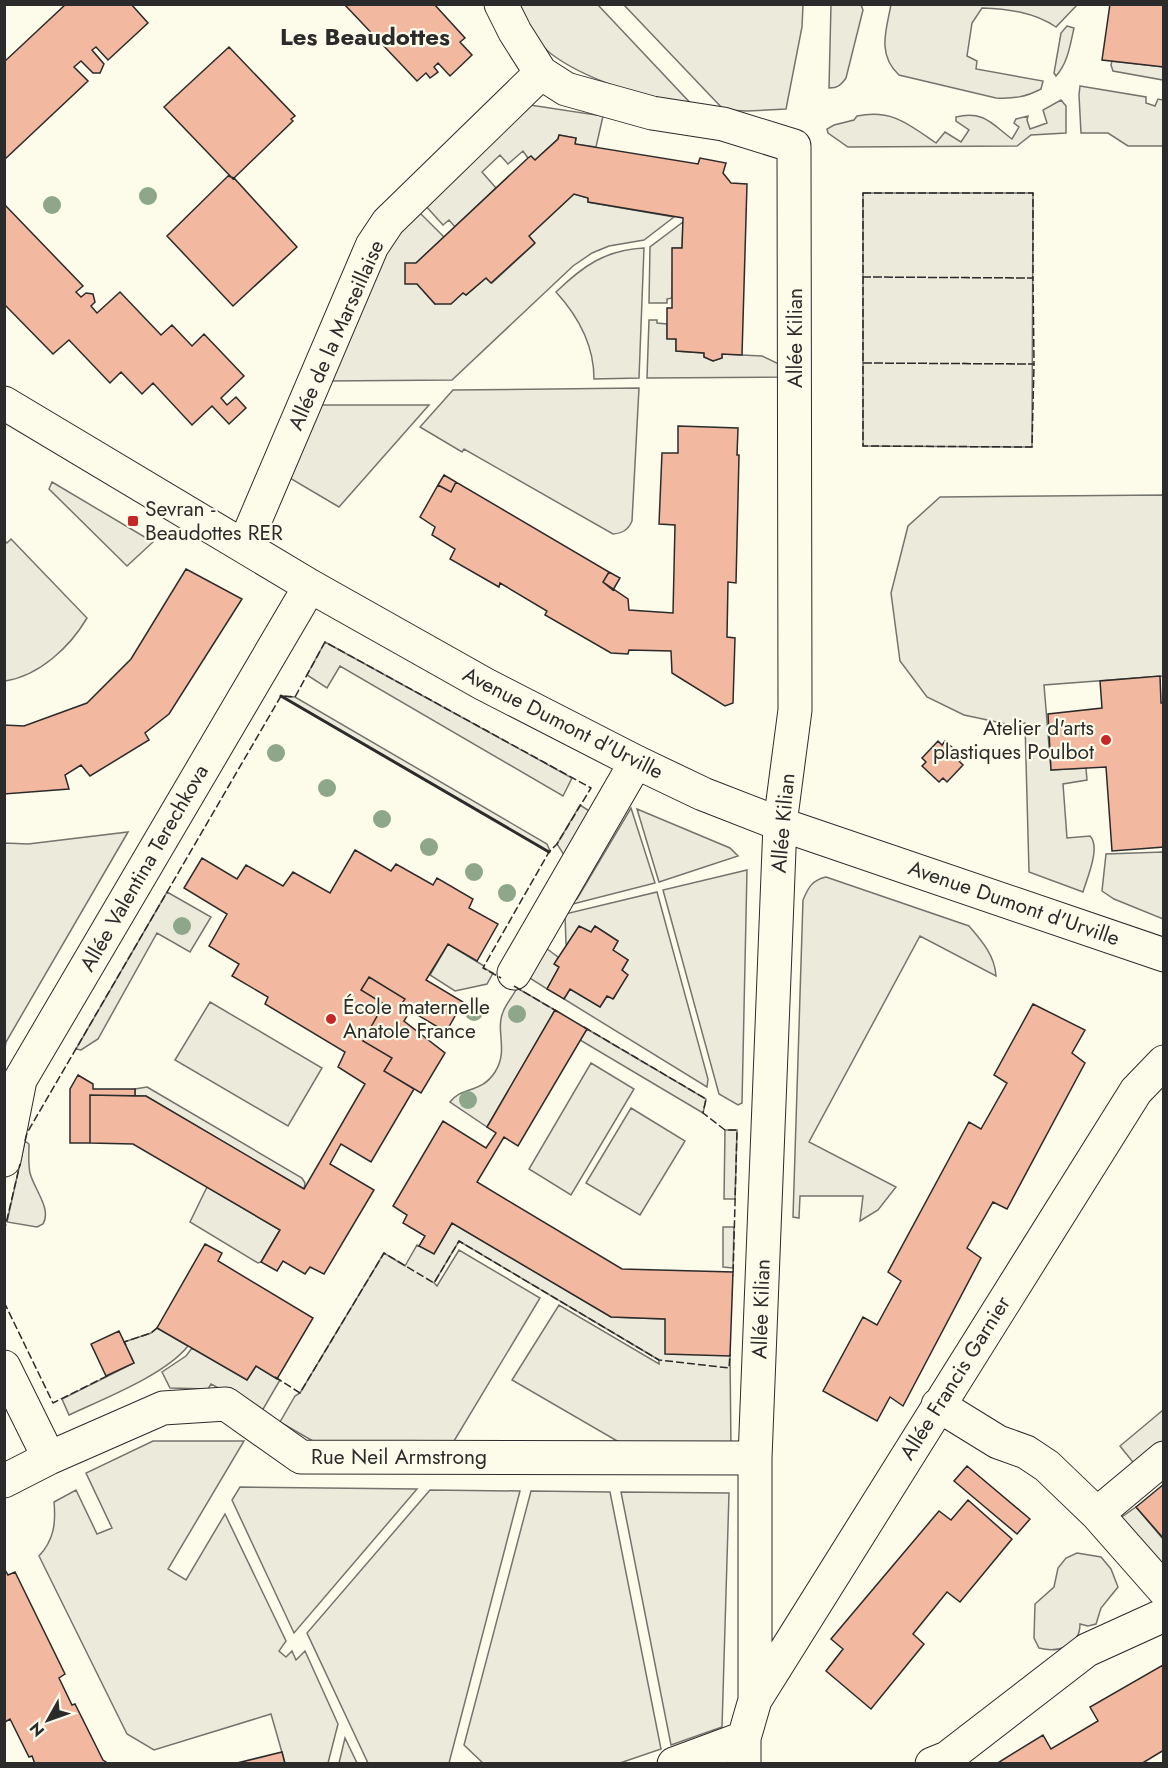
<svg xmlns="http://www.w3.org/2000/svg" width="1168" height="1768" viewBox="0 0 1168 1768" font-family="Jost,sans-serif">
<style>
.green{fill:#ecebdb;stroke:#74746e;stroke-width:1.5}
.building{fill:#f2b8a0;stroke:#2b2b2b;stroke-width:1.5}
.lines{fill:none;stroke-linecap:round;stroke-linejoin:round}
.minor-casing{stroke:#2b2b2b;stroke-width:35}
.minor{stroke:#fdfbea;stroke-width:33}
.fence{stroke:#2b2b2b;stroke-width:1.5;stroke-dasharray:8 3;stroke-linecap:butt}
.wall{stroke:#2b2b2b;stroke-width:3}
.tree{fill:#8ea78a}
.poi-dot{fill:#c62828;stroke:#fdfbea;stroke-width:2}
.labels{text-anchor:middle;stroke-width:4.5;stroke-linejoin:round;paint-order:stroke}
.street-label{font-size:21px;fill:#2b2b2b;stroke:#fdfbea}
.poi-label{font-size:21px;fill:#2b2b2b;stroke:#fdfbea;text-anchor:start}
.quarter-label{font-size:24px;font-weight:bold;fill:#2b2b2b;stroke:#fdfbea}
</style>
<rect width="100%" height="100%" fill="#fdfbea"/>
<path class="green" d="M514,5H598L696,109C649,97 589,83 550,53C535,40 525,21 514,5Z
M624,5H803L802,27L786,109L747,111L724,110Z
M831,5H861L863,10L846,78C841,85 838,88 829,88Z
M891,5V4L1077,5L1056,27C1034,12 1008,9 982,8L972,23L967,56L977,61L976,69L1043,81L1041,89C1026,97 1013,99 996,98L899,75C877,55 886,30 891,5Z
M1067,26L1074,28C1070,45 1068,63 1056,76L1054,73L1061,33Z
M1112,61L1163,67V80L1113,71L1111,65Z
M1080,86L1146,97V103L1155,106L1158,99L1163,100V146H1128L1108,133H1081L1079,95Z
M1061,100L1066,106V133L1031,135L1017,146L848,147L828,133L827,129L834,125L854,120L857,116C892,109 908,124 936,143L945,132L961,142L969,130L956,121V117C983,110 992,124 1012,139L1019,127L1014,123L1016,119L1028,116L1027,120L1030,129L1047,123L1043,110Z
M530,105L603,116L596,147L575,144L576,138L559,135L558,139L535,160L528,158L523,151L508,164L500,155L482,172L496,188L455,227L449,220L443,225L424,204Z
M863,193H1033L1032,447L863,446Z
M574,194L588,198V202L674,217L644,240L609,246L592,253L573,266L452,380L326,381L373,266L418,211L444,237L416,263L417,284L435,304L463,293L466,295L486,278L492,283L534,244L529,236Z
M683,222L682,248H673L672,298L667,299V303H649L650,247Z
M644,248L639,378L594,379C594,346 578,316 556,292C583,266 605,250 644,248Z
M649,320H657V323L667,324V338L676,339V351L704,353V357L713,361L722,358V354L762,356L785,367L784,377L647,378Z
M639,388L632,521C628,530 623,533 613,534L464,449L462,452L420,427L453,390Z
M316,405H429L339,507L288,477Z
M52,482L153,542L127,566L49,489Z
M1163,495V676L1044,685L1051,770L1086,768L1087,780L1063,784L1067,838L1090,836C1101,847 1087,878 1083,892L1029,872L1025,723L1011,725L964,715L927,697L900,661L891,593L908,526L940,497Z
M11,539L87,618C70,647 39,676 5,681L4,540L7,543Z
M325,642L572,778L563,796L340,666L327,688L307,675Z
M281,696L295,697L547,844L550,851L549,852Z
M580,805L594,814L564,855L557,844Z
M631,808L655,883L565,906L577,899Z
M637,809L730,848L738,856L659,882Z
M128,832L6,1042L5,1048V843L28,844Z
M1163,852V919L1114,899L1102,891L1106,854Z
M747,870L742,1103L738,1105L719,1094L663,890Z
M826,877L969,926C982,941 995,956 996,976L920,936L809,1142L896,1187L878,1210L860,1221L863,1196H800L799,1218L793,1217L803,900C808,888 812,880 826,877Z
M167,892L211,917L190,952L157,933L98,1039L81,1050L76,1049Z
M657,892L708,1079L707,1087L564,999L570,989L600,1007L607,996L614,998L627,975L622,970L628,960L613,950L618,941L595,926L591,932L567,945L566,944L565,914Z
M448,944L484,966V968L493,973L487,984L455,991L430,975Z
M543,946L558,957L555,964L559,967L547,989L525,975Z
M517,988L555,1010L487,1127L450,1102C462,1086 481,1094 495,1072C509,1050 495,1031 503,1012C506,1004 513,996 517,988Z
M210,1002L322,1068L288,1126L175,1060Z
M587,1029L706,1099L703,1113L580,1040Z
M591,1063L634,1089L571,1195L529,1169Z
M147,1087L302,1178L305,1183L304,1189L146,1096H135V1089Z
M631,1108L685,1141L640,1215L586,1183Z
M725,1130H737L735,1199H724Z
M25,1141L29,1144C29,1154 28,1163 30,1173C34,1189 52,1209 43,1224L37,1227L7,1222Z
M207,1187L280,1230L261,1262L258,1263L190,1222Z
M452,1223L611,1317L665,1319L730,1356L731,1450L624,1445L512,1380L559,1305L659,1364V1360L459,1241L434,1283L437,1286L459,1250L540,1298L448,1451L318,1444L280,1422L295,1396L300,1393L384,1253L405,1266L417,1245L434,1253Z
M723,1227H734L733,1268L723,1267Z
M157,1328L188,1346C165,1375 103,1399 69,1415L62,1399L134,1363L124,1342L151,1333Z
M192,1348L247,1380L256,1366L280,1380L262,1411L211,1384L208,1389L170,1388L162,1372L186,1356Z
M1163,1410V1451L1140,1471L1120,1446Z
M153,1441H244L168,1569L186,1580L225,1514L286,1641L279,1651L286,1657L292,1651L296,1660L305,1651L338,1724L328,1763H285L271,1714L154,1750L127,1734L39,1556C54,1540 56,1523 54,1502L76,1490L97,1534L112,1528L86,1473Z
M240,1487L417,1489L294,1633L232,1500Z
M430,1490L520,1491L449,1763H368L307,1633Z
M531,1491L610,1492L661,1749L620,1763L484,1764L464,1745Z
M621,1492L729,1493L722,1727L671,1745Z
M1136,1507L1163,1539V1577L1116,1521Z
M1077,1553L1101,1557L1111,1569L1118,1587L1101,1608L1096,1624L1088,1626L1080,1624C1080,1647 1057,1653 1039,1648L1034,1638L1035,1604L1054,1587L1058,1568L1066,1558Z
M345,1738L357,1763H339Z"/>
<path class="building" d="M66,4H131L148,23L108,60L96,47L92,50L104,64L100,73H93L81,61L74,67L88,81L4,160V62Z
M344,4H434L465,38L460,42L472,55L450,76L438,63L434,67L438,72L430,78L426,73L417,81Z
M1110,4H1164V67L1102,60Z
M229,47L295,116L291,119L293,121L233,179L164,107Z
M559,135L576,138L575,144L698,164L700,158L726,163L723,173L731,183L747,184L742,355L722,354V358L713,361L704,357V353L676,351V339H667V308H672V248H682L683,218L588,202V198L574,194L529,236L535,243L491,283L486,278L466,295L463,293L451,304H435L417,284H405V263H416L528,158L531,156L535,160L558,139Z
M228,176L234,178L297,247L233,306L167,236Z
M4,204L83,286L76,292L81,297L86,293L93,294L95,302L91,306L97,313L120,292L161,335L172,325L192,346L204,334L244,376L221,398L227,405L236,397L246,408L229,424L212,406L192,425L153,383L142,394L121,372L110,383L69,340L53,354L4,304Z
M678,426L738,428L737,455H739L736,583L728,582L727,637L735,638L733,703L725,706L672,673L671,651L629,650L628,654L611,653L545,615L547,611L500,583L499,587L450,559L455,549L432,535L435,527L420,517L438,485L451,492L456,482L609,572L603,582L628,599L629,610L673,613L675,525L659,524L662,453H678Z
M444,475L456,482L451,492L438,485Z
M186,569L242,599L169,714L145,733L149,740L90,776L81,765L65,775L69,789L4,794V725L24,726L87,703L131,659Z
M609,572L620,578L613,590L603,582Z
M1160,676L1161,703H1164V847L1112,851L1106,767L1051,770L1048,714L1102,708L1100,681Z
M938,741L942,745L945,741L963,757L959,761L963,765L947,782L943,778L939,782L922,766L926,762L922,758Z
M355,850L391,871L396,864L433,885L437,878L473,899L469,908L498,924L477,961L448,944L426,980L463,1002L446,1032L401,1005L405,999L369,977L361,990L384,1004L363,1041L392,1058L384,1071L414,1089L371,1162L341,1144L330,1164L374,1190L324,1274L310,1267L305,1274L283,1261L277,1271L261,1262L280,1230L133,1144L90,1143V1095L146,1096L304,1189L365,1084L338,1067L345,1052L265,1004L268,997L232,976L239,964L209,946L227,914L184,888L202,858L237,879L246,865L283,886L293,872L330,893Z
M579,926L591,932L595,926L618,941L613,950L628,960L622,970L628,975L613,999L607,996L600,1007L570,989L564,999L547,989L559,967L554,964Z
M369,977L405,999L401,1005L410,1011L404,1021L445,1053L421,1093L384,1071L392,1058L363,1041L384,1004L361,990Z
M1033,1004L1085,1030L1072,1053L1085,1063L1007,1209L993,1202L967,1248L981,1258L903,1406L890,1397L877,1421L823,1391L863,1317L877,1325L901,1281L888,1272L969,1122L981,1129L1007,1083L994,1075Z
M555,1010L587,1029L518,1146L504,1137L477,1182L622,1269L733,1272L730,1356L665,1354V1319L611,1317L452,1223L434,1254L419,1246L425,1236L403,1223L407,1215L393,1206L443,1121L486,1148L496,1133L487,1127Z
M78,1075L93,1084V1089H135V1096L90,1095V1143H70V1089Z
M205,1244L222,1253L218,1261L313,1318L277,1379L256,1366L247,1380L157,1328Z
M119,1331L134,1363L106,1376L91,1344Z
M967,1466L1030,1519L1017,1534L954,1481Z
M1164,1484V1539L1136,1507Z
M968,1500L1012,1539L960,1602L947,1592L913,1634L924,1644L871,1709L826,1671L843,1649L831,1639L939,1511L951,1520Z
M4,1568L8,1575L15,1572L65,1674L59,1678L72,1705L75,1704L103,1760L109,1764H35L32,1756L29,1757L10,1719L5,1722Z
M1163,1665L1164,1750L1141,1764H996L1043,1735L1051,1749L1098,1721L1090,1707Z
M282,1752L285,1764H233Z"/>
<g class="lines">
<defs>
<path id="minor" d="M501,4L515,32L541,73L566,89L652,113L723,124L794,146L795,710L780,824L755,1458V1700L744,1738V1764
M4,403L310,586L484,684L636,762L703,794L780,824L1164,955
M244,546L372,246L388,222L541,73
M514,973L636,762
M4,1160L20,1080L310,586
M4,1367L49,1458
M938,1405L998,1442L1026,1452L1047,1466L1097,1514L1164,1590
M4,1481L49,1458L163,1408L226,1404L301,1457L755,1458
M1097,1514L1164,1458
M755,1700L1136,1091L1164,1062
M674,1764L744,1738
M932,1764L947,1758L1087,1650L1164,1615"/>
</defs>
<use href="#minor" class="minor-casing"/>
<use href="#minor" class="minor"/>
<path class="fence" d="M863,193H1033V278L863,277Z
M863,277L1033,278L1034,364L863,363Z
M863,363L1034,364L1032,447L863,446Z
M514,986L558,1012
M584,1027L706,1099L703,1113L725,1130H737L733,1276
M25,1141L27,1133L281,696L295,697L325,642L591,788L557,844L549,852L484,966L483,968L501,978
M4,1232L20,1164
M4,1302L53,1403L109,1375
M126,1345L124,1342L151,1333L157,1328L159,1329
M275,1377L300,1393L384,1253L434,1283L459,1241L659,1360L729,1368L730,1354"/>
<path class="wall" d="M281,696L549,852"/>
</g>
<g class="tree">
<circle cx="148" cy="196" r="9"/>
<circle cx="52" cy="205" r="9"/>
<circle cx="276" cy="753" r="9"/>
<circle cx="327" cy="788" r="9"/>
<circle cx="382" cy="819" r="9"/>
<circle cx="429" cy="847" r="9"/>
<circle cx="474" cy="872" r="9"/>
<circle cx="507" cy="893" r="9"/>
<circle cx="182" cy="926" r="9"/>
<circle cx="474" cy="1012" r="9"/>
<circle cx="517" cy="1014" r="9"/>
<circle cx="468" cy="1100" r="9"/>
</g>
<g class="poi-dot">
<rect x="127" y="515" width="12" height="12" rx="3"/>
<circle cx="1106" cy="740" r="6"/>
<circle cx="331" cy="1019" r="6"/>
</g>
<g class="labels">
<g class="street-label">
<text transform="translate(336 335) rotate(-66)" y="7">Allée de la Marseillaise</text>
<text transform="translate(795 338) rotate(-90)" y="7">Allée Kilian</text>
<text transform="translate(563 723) rotate(27)" y="7">Avenue Dumont d'Urville</text>
<text transform="translate(783 823) rotate(-85)" y="7">Allée Kilian</text>
<text transform="translate(144 868) rotate(-60)" y="7">Allée Valentina Terechkova</text>
<text transform="translate(1014 903) rotate(19)" y="7">Avenue Dumont d'Urville</text>
<text transform="translate(761 1309) rotate(-88)" y="7">Allée Kilian</text>
<text transform="translate(955 1378) rotate(-58)" y="7">Allée Francis Garnier</text>
<text x="399" y="1464">Rue Neil Armstrong</text>
</g>
<g class="poi-label">
<text x="145" y="516">Sevran -<tspan x="145" dy="24">Beaudottes RER</tspan></text>
<text x="1094" y="735" text-anchor="end">Atelier d'arts<tspan x="1094" dy="24">plastiques Poulbot</tspan></text>
<text x="343" y="1014">École maternelle<tspan x="343" dy="24">Anatole France</tspan></text>
</g>
<g class="quarter-label">
<text x="365" y="45">Les Beaudottes</text>
</g>
</g>
<rect width="1168" height="1768" fill="none" stroke="#2b2b2b" stroke-width="12"/>
<g transform="translate(48 1720) rotate(230)" stroke="#fdfbea" stroke-width="4.5" paint-order="stroke">
<path d="M0-4.5L10 22L0 15L-10 22Z" fill="#2b2b2b"/>
<text y="-9" font-size="16" font-weight="bold" text-anchor="middle" fill="#2b2b2b">N</text>
</g>
</svg>
